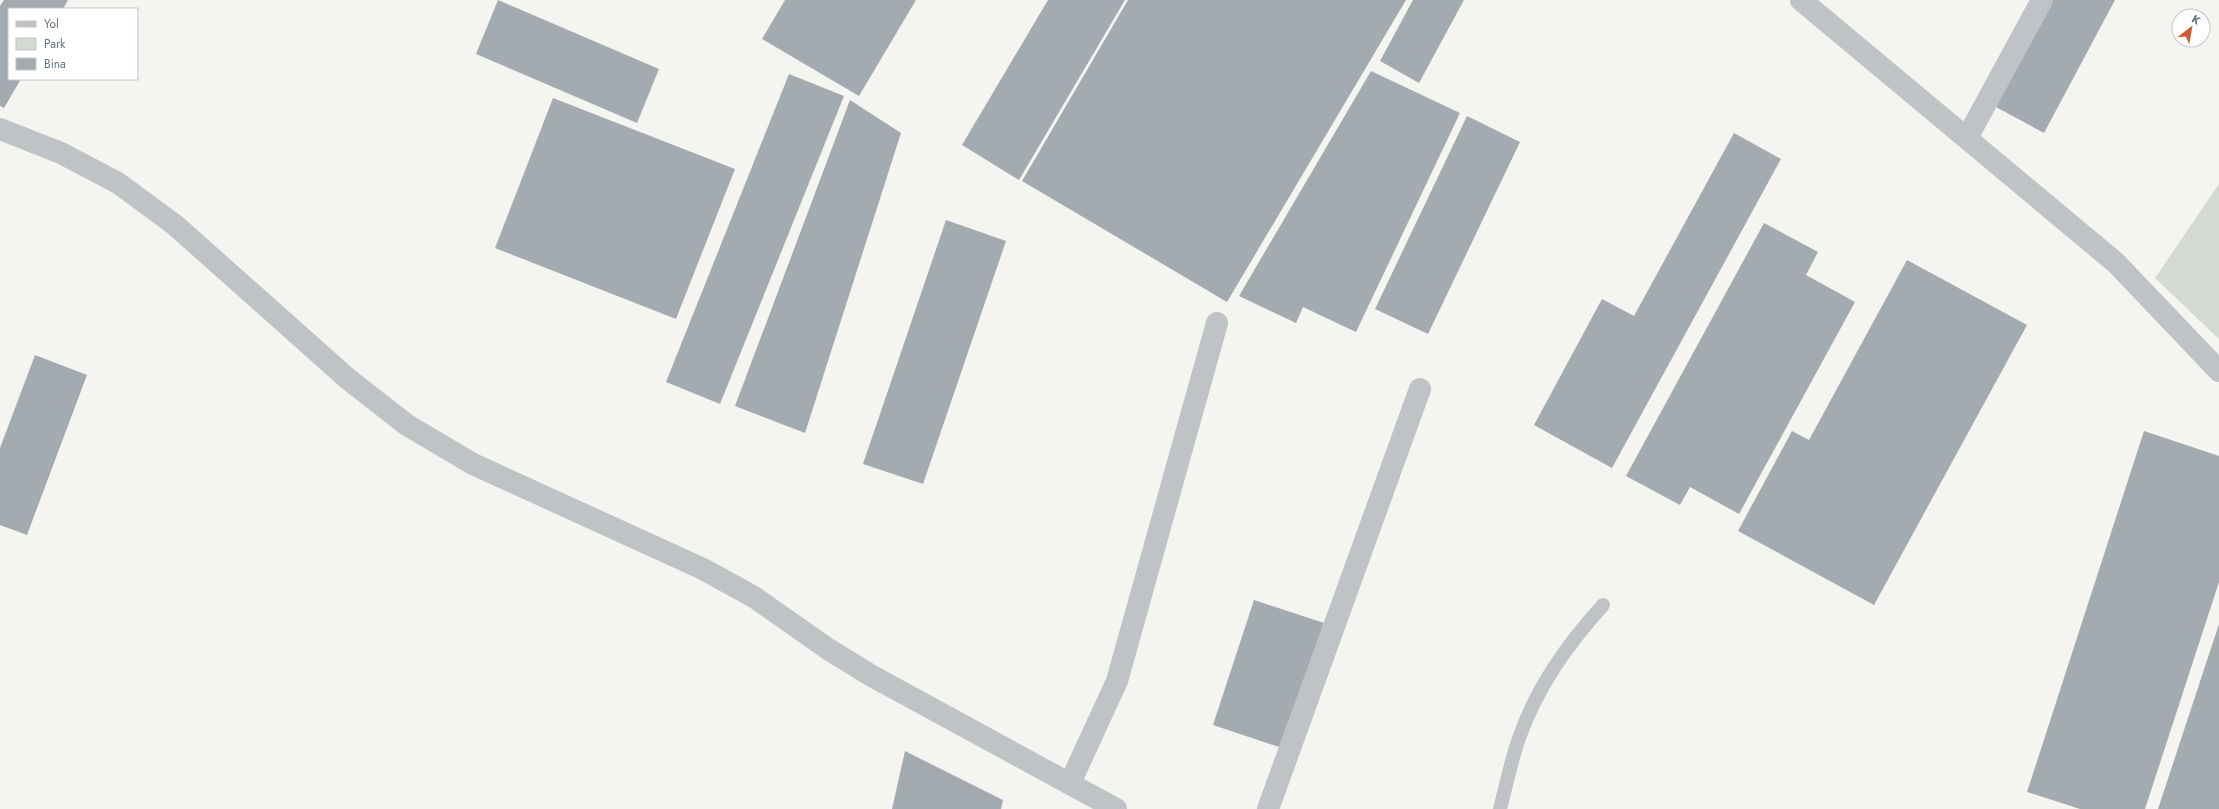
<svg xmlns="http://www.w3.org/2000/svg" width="2219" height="809" viewBox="0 0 2219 809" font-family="Jost,sans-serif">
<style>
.green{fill:#d4dad1}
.building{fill:#a4abb0}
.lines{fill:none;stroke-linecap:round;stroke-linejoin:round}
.service{stroke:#bfc3c6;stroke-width:14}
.minor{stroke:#bfc3c6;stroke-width:22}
</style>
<rect width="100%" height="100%" fill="#f4f4f0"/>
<path class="green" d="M2219,184V339L2155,278Z"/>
<path class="building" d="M4,0H68L63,9H9V79H21L4,108L0,106V6Z
M498,0L659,69L637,123L476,54Z
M785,0H916L859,96L762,39Z
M1048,0H1125L1019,180L962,145Z
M1128,0H1406L1227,302L1022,181Z
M1413,0H1464L1419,83L1380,61Z
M2050,0H2115L2044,133L1994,106Z
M1371,71L1460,113L1356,332L1303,307L1296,323L1239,296Z
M789,74L844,96L720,404L666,382Z
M553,98L735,169L676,319L495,248Z
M850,100L901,133L805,433L735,406Z
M1467,116L1520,142L1428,334L1375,309Z
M1734,133L1781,159L1612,468L1534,425L1602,299L1634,316Z
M946,220L1006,241L923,484L863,464Z
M1764,223L1818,252L1806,275L1855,302L1739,514L1690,487L1680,505L1626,476Z
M1907,260L2027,325L1874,605L1738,531L1792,431L1809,440Z
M35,355L87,375L27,535L0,525V448Z
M2144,431L2219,456V582L2145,809H2080L2027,792Z
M1254,600L1324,623L1282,748L1213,725Z
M2219,624V809H2158Z
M905,751L1003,800L1001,809H892Z"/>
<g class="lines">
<path class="service" d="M1500,809C1506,786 1511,761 1519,738C1537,687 1567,645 1603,605"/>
<path class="minor" d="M1801,0L2116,263L2219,371
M0,129L61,153L118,183L175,225L348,379L407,425L473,464L703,569L754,597L828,649L872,676L1116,809
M1967,138L2042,0
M1070,783L1117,681L1217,323
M1268,809L1420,389"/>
</g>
<rect x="8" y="8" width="130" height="72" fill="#ffffff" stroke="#c1c7cc"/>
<rect x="16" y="21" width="20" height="6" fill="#bfc3c6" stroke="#c1c7cc"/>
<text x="44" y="28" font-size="12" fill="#65737f">Yol</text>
<rect x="16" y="38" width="20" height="12" fill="#d4dad1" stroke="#c1c7cc"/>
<text x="44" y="48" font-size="12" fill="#65737f">Park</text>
<rect x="16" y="58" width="20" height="12" fill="#a4abb0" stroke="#c1c7cc"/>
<text x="44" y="68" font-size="12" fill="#65737f">Bina</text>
<g transform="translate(2191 28) rotate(31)"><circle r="19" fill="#ffffff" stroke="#c1c7cc"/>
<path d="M0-3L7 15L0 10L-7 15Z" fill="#d6592e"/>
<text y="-6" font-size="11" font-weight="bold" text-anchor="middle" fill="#65737f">K</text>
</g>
</svg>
